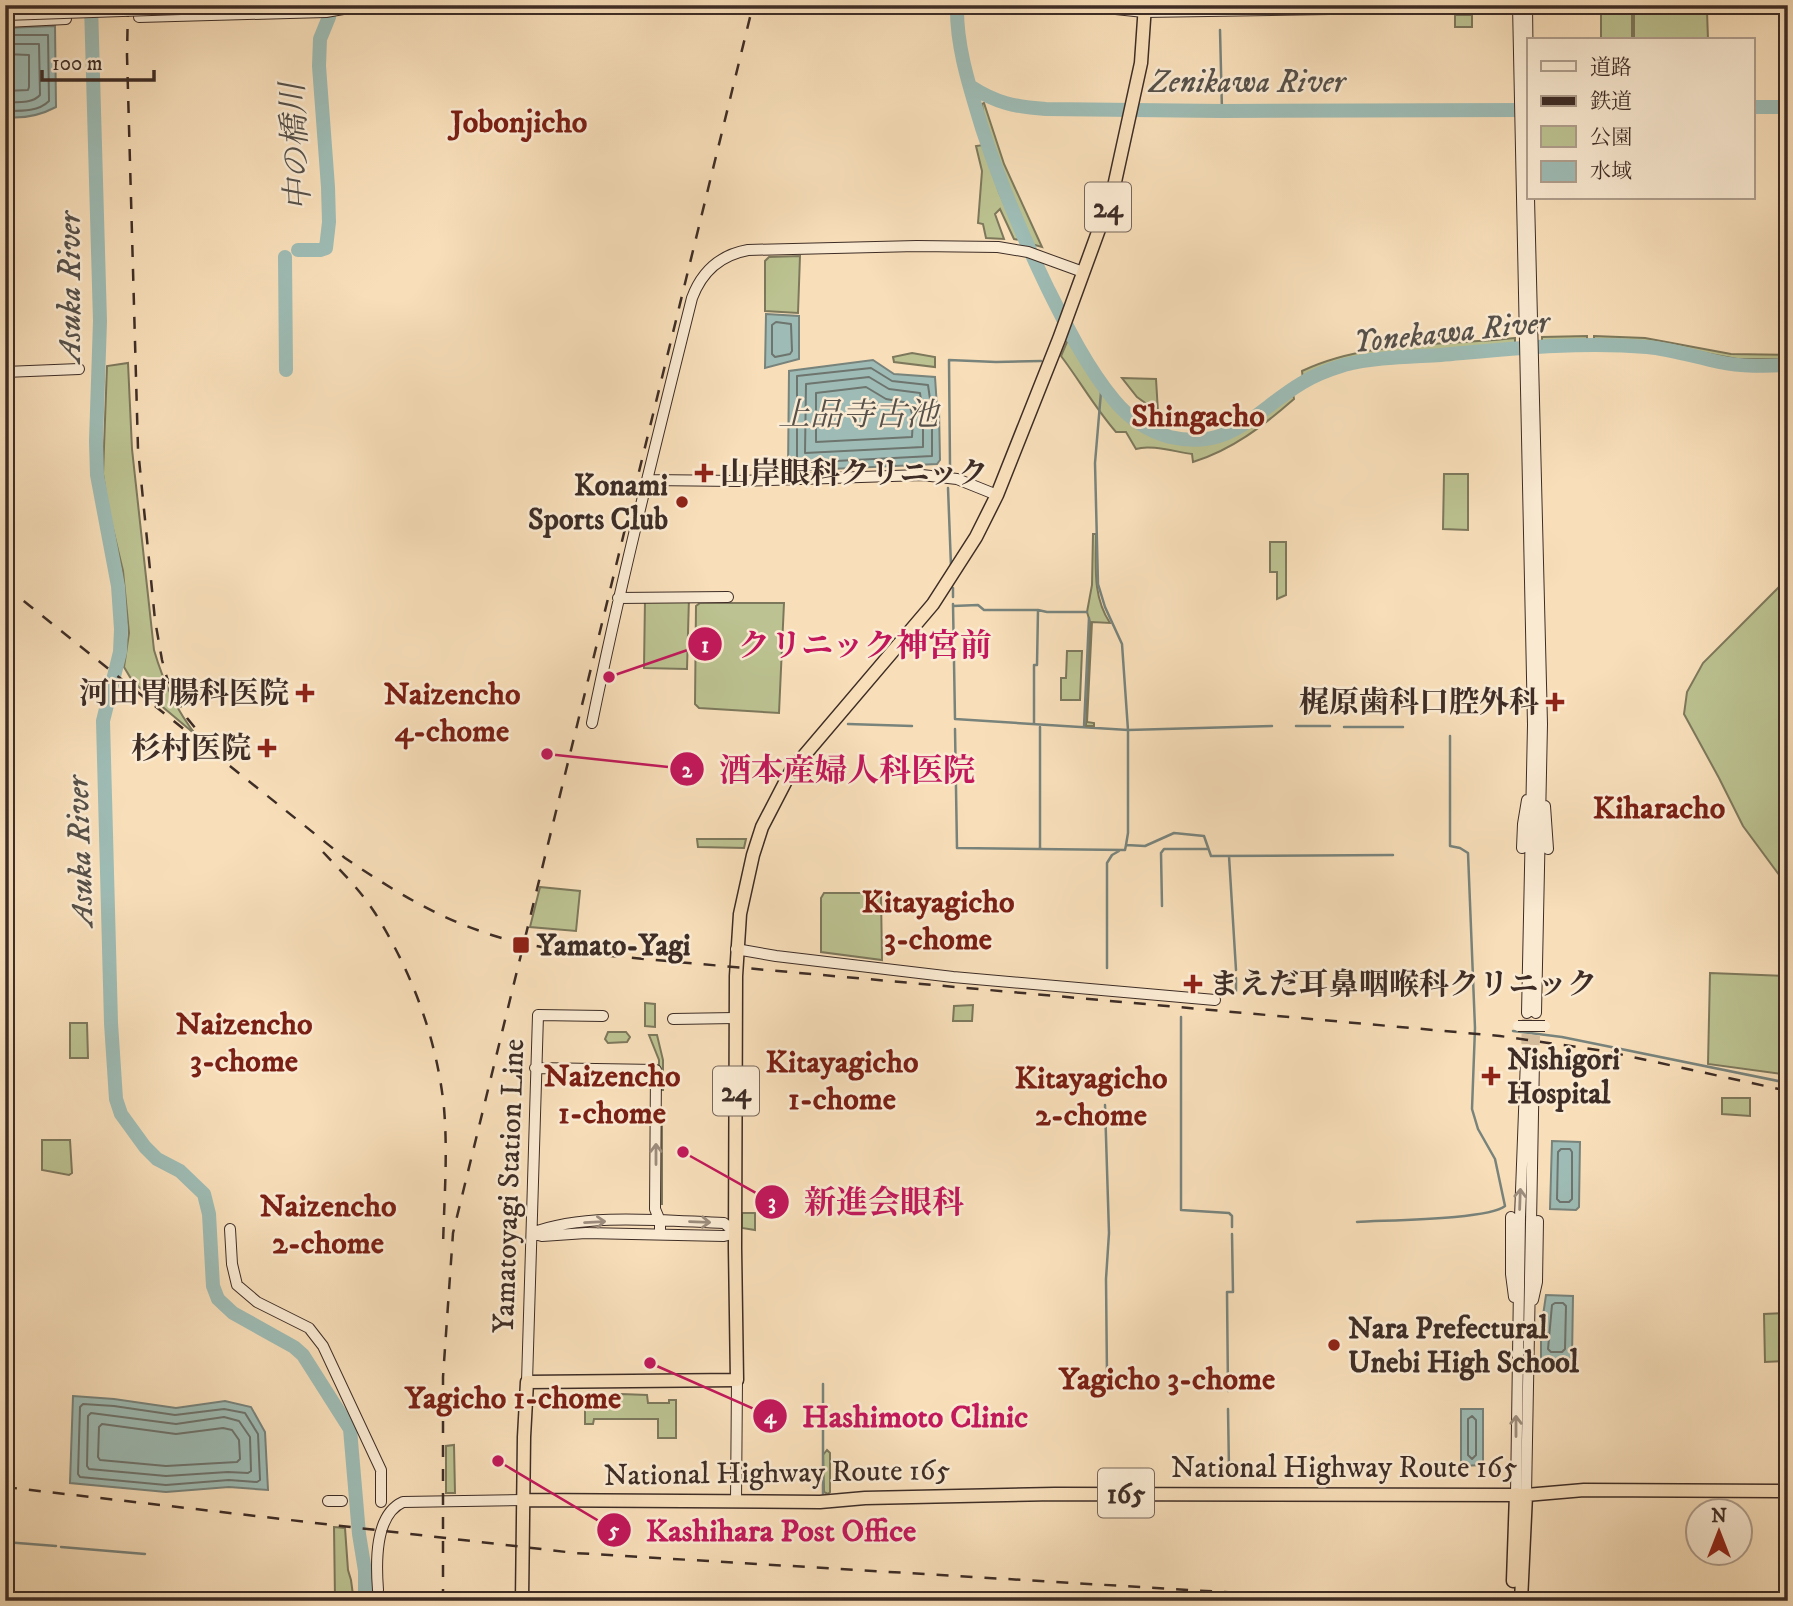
<svg xmlns="http://www.w3.org/2000/svg" width="1793" height="1606" viewBox="0 0 1793 1606" font-family="'IM FELL DW Pica','Noto Serif JP',serif">
<style>
.green{fill:#bcc291;stroke:#7d785c;stroke-width:2}
.water{fill:#9ebcb5;stroke:#78837c;stroke-width:2}
.lines{fill:none;stroke-linecap:round;stroke-linejoin:round}
.shore{stroke:#6e746e;stroke-width:2}
.stream{stroke:#78837c;stroke-width:2.5}
.river{stroke:#9ebcb5;stroke-width:14}
.secondary-tunnel{stroke:#d3bb9c;stroke-width:10;stroke-dasharray:10 5;stroke-linecap:butt}
.secondary-casing{stroke:#3e2d26;stroke-width:12}
.highway-casing{stroke:#3e2d26;stroke-width:15}
.secondary{stroke:#faead2;stroke-width:10}
.highway{stroke:#f8dfba;stroke-width:12}
.rail{stroke:#3e2d26;stroke-width:2.5;stroke-dasharray:12 12;stroke-linecap:butt}
.secondary-bridge-casing{stroke:#3e2d26;stroke-width:12;stroke-linecap:butt}
.secondary-bridge{stroke:#faead2;stroke-width:10}
.oneway{stroke:#9c8c7c}
.poi-dot{fill:#8f2418;stroke:#faead2;stroke-width:2.5}
.labels{text-anchor:middle;stroke-width:5;stroke-linejoin:round;paint-order:stroke}
.shield{fill:#faead2;stroke:#76665a;stroke-width:2}
.shield-label{font-size:28px;font-weight:bold;fill:#3e2d26}
.poi-label{font-size:30px;font-weight:bold;fill:#3e2d26;stroke:#faead2;text-anchor:start}
.street-label{font-size:30px;fill:#3e2d26;stroke:#faead2}
.water-label{font-size:32px;font-style:italic;fill:#56514a;stroke:#faead2}
.neighbourhood-label{font-size:32px;font-weight:bold;fill:#7a1f14;stroke:#faead2}
.leader{fill:none;stroke:#c2185b;stroke-width:2.5}
.callout-dot{fill:#c2185b;stroke:#faead2;stroke-width:2.5}
.mark-label{font-size:21px;text-anchor:middle;font-weight:bold;fill:#fff}
.callout-label{font-size:32px;text-anchor:middle;font-weight:bold;fill:#c2185b;stroke:#faead2;stroke-width:5;stroke-linejoin:round;paint-order:stroke}
</style>
<rect width="100%" height="100%" fill="#f8dfba"/>
<filter id="stains"><feTurbulence type="fractalNoise" baseFrequency=".00286" numOctaves="4"/><feColorMatrix values="0 0 0 0 .2 0 0 0 0 .09 0 0 0 0 .02 0 0 0 .5 -.17"/></filter>
<radialGradient id="worn" r=".72"><stop offset=".6" stop-color="#630" stop-opacity="0"/><stop offset="1" stop-color="#630" stop-opacity=".3"/></radialGradient>
<path class="green" d="M1632,10V40H1601V12Z
M1634,11H1707L1708,40H1634Z
M1455,15H1472V27H1455Z
M984,103L1004,164L1042,247L1031,244C1010,205 986,148 982,104Z
M983,145L999,192L1020,240L1014,239L1000,209L995,214L1004,239L986,238L983,224L978,223L982,171L976,146Z
M800,256L798,313L765,311V261L769,257Z
M1587,336V342L1542,343V337Z
M1594,336L1645,338L1731,354L1788,355V359H1737L1646,342L1594,343Z
M1069,337C1095,387 1132,441 1194,441C1203,441 1212,443 1220,440C1234,434 1247,428 1259,419C1270,411 1279,400 1293,393L1294,399C1263,426 1232,450 1193,462L1192,454C1176,452 1150,444 1136,449L1126,432H1116C1095,408 1080,381 1061,356Z
M1515,338V345L1437,350L1348,360L1303,379L1302,371C1367,340 1445,346 1515,338Z
M912,353L935,357V367L894,362L893,357Z
M128,363L132,449L154,650C163,681 176,710 196,735L133,682L124,667L129,633L123,571L108,508L103,474L107,366Z
M1122,378L1156,379L1158,412L1137,397Z
M1444,474H1468V530L1443,529Z
M1093,534H1096C1096,565 1092,596 1110,623L1092,622L1087,722L1094,723V726H1086L1090,622L1087,612L1092,585Z
M1270,542H1286V595L1277,599V572H1270Z
M1788,578V887L1743,826L1719,778L1684,714L1687,692L1703,663Z
M689,597L687,669L644,668L645,599Z
M700,603H784L779,713L699,708L695,704L696,606Z
M1067,651H1082L1080,700H1061V678H1066Z
M697,839H746L744,848L698,847Z
M540,887L580,891L576,931L530,927Z
M824,893H877L881,895L882,960L821,952V898Z
M1710,973L1784,976L1782,1074L1708,1064Z
M645,1003L655,1004V1027L645,1026Z
M973,1005L972,1021H953L954,1006Z
M70,1023H87L88,1058H70Z
M608,1032H626L630,1037L627,1042L608,1043L605,1039Z
M649,1035H657L663,1060V1090H659V1060Z
M1722,1098H1750V1116L1722,1114Z
M658,1110H662V1204H658Z
M42,1140H70L72,1173L69,1175L42,1170Z
M742,1213H755V1230L742,1228Z
M1788,1313V1361L1765,1362L1764,1314Z
M621,1394L647,1395L648,1403H669V1400H676V1438H658V1419H594L593,1424H585V1402L620,1403Z
M454,1445L455,1493H446V1446Z
M827,1450L830,1453V1492L828,1494L824,1492L823,1455Z
M334,1527L345,1528L348,1570L351,1580L353,1595L341,1601H333L335,1599Z"/>
<path class="water" d="M55,26L56,107C39,116 24,119 5,117V28Z
M766,314L799,316V359L765,368Z
M873,360L894,374L935,377L937,407L939,410L940,460L937,464L788,471L789,371Z
M1552,1141L1580,1142L1579,1207L1576,1210L1550,1209Z
M1546,1295L1573,1296L1572,1358L1568,1359H1541V1329Z
M73,1396L114,1399L176,1408L225,1401L251,1407L265,1432L268,1490L229,1487L166,1492L70,1483Z
M1461,1409H1483V1465L1461,1466Z"/>
<g class="lines">
<path class="shore" d="M5,35H48L49,101C38,112 21,111 5,111
M5,44H39L40,95C32,104 17,102 5,102
M5,54L29,55V87L28,90L5,91
M776,322L791,324L792,351L790,354L775,357L772,354V325Z
M871,368L892,381L928,385L932,413V456L797,463V376Z
M869,377L889,389L920,393L923,416V447L805,453L806,384Z
M866,387L886,399L909,403L913,418L912,437L816,442V393Z
M1561,1149H1570L1572,1152V1199L1569,1202H1560L1557,1199L1558,1152Z
M1555,1303H1563L1566,1306L1565,1349L1562,1352H1551L1548,1349L1552,1305Z
M83,1404L114,1406L175,1415L224,1409L245,1413L258,1434L260,1480L257,1482L229,1480L166,1485L80,1477L78,1474L80,1407Z
M91,1413L176,1424L224,1417L239,1421L250,1437L251,1471L248,1473L228,1472L166,1476L89,1469L87,1466L88,1416Z
M1472,1416L1476,1420V1455L1472,1459L1468,1455V1419Z
M102,1424L176,1434L223,1428L232,1430L239,1440L240,1459L237,1462L166,1466L100,1460L98,1457L99,1427Z"/>
<path class="stream" d="M1220,30L1222,111
M1106,388L1101,392L1095,463L1098,584L1105,607L1122,644L1128,730V833L1126,845L1145,846L1174,833L1204,836L1211,856L1393,855
M950,466L949,360L996,362L1041,361
M948,488L951,566
M953,588V597
M953,604L955,719L1128,730L1272,726
M953,606L978,605L984,610H1038L1037,665H1034V724
M1038,610L1047,612H1087
M848,724L912,726
M1296,726H1330
M1084,727L1089,618
M1344,727H1403
M955,729L957,848L1125,850L1126,845
M1040,849V727
M1229,856L1236,970
M1162,906L1161,853L1164,849H1208
M1107,968V863L1112,855L1119,851
M1236,978V991
M1181,1017V1210L1229,1213L1232,1216V1227
M1513,1031L1562,1037L1788,1083
M1105,1105L1109,1233L1106,1279L1107,1376
M1357,1222C1384,1220 1488,1220 1505,1206L1495,1159L1478,1129L1472,1109L1475,1028L1468,853L1460,848L1450,846V736
M823,1384V1495
M1228,1391L1227,1292H1233L1232,1234
M1228,1409L1229,1470
M5,1542L56,1546
M61,1547L145,1554"/>
<path class="river" d="M91,5L100,321L96,441L97,475L118,586L121,629L120,652L103,721L111,1023L116,1099L121,1114L145,1147L157,1159L180,1171L204,1194L209,1214L213,1286L218,1299L233,1313L294,1347L303,1355L350,1429L359,1534L365,1571V1601
M957,5C956,47 970,88 982,128C1000,183 1022,235 1047,287C1066,325 1086,366 1114,400C1128,417 1148,431 1170,437C1232,451 1256,410 1302,383C1314,375 1331,369 1344,365C1375,357 1409,357 1441,355C1508,349 1579,341 1647,347C1671,349 1695,357 1719,362C1742,367 1765,366 1788,365
M970,86C996,103 1015,107 1046,109L1222,111L1529,110
M1753,107H1788
M298,250H320L326,248L329,222L328,187L319,66L320,39L329,17
M285,257L286,370"/>
<path class="secondary-tunnel" d="M1526,1059L1527,1013
M1534,1060L1536,1013"/>
<defs>
<path id="secondary" d="M1078,5L1144,12L1572,5
M1518,5L1533,725L1527,1013
M1527,5L1529,169
M5,6L18,5
M66,7L112,6
M240,7L314,5
M139,17L326,12L366,5
M5,22L66,19
M1529,198L1542,724L1536,1013
M5,372L79,369
M649,480L738,481L922,475L957,479L997,495
M618,598L728,597
M592,723C621,581 657,439 692,298C702,271 720,255 748,250L917,246L998,247L1028,252L1083,272
M1545,806L1548,849
M1522,848L1523,824L1527,800
M736,949L776,956L953,977L1215,1000
M673,1019L735,1018
M535,1068L656,1070L655,1209L660,1221V1234
M1511,1217V1274L1514,1297
M230,1229L232,1264L237,1285L257,1302L309,1328L323,1346L381,1470V1502
M532,1233C585,1212 667,1221 724,1223L736,1233
M532,1233L542,1236L586,1233L724,1236L736,1233
M1533,1300L1537,1282L1538,1221
M527,1382L538,1015L603,1016
M1516,1494L1520,1217L1526,1059
M1526,1495L1534,1060
M328,1501H342
M736,1502L737,1380
M378,1590C376,1564 374,1515 403,1502L523,1500"/>
<path id="highway" d="M523,1500L820,1502L865,1498L1055,1494L1526,1495L1584,1490L1788,1491
M1513,1581L1516,1494
M522,1601L524,1437L527,1382L737,1380L735,1248L736,976L740,914L753,855L762,827L791,771L933,604L976,537L997,495L1059,339L1113,191L1141,63L1145,5
M1521,1601L1526,1495"/>
</defs>
<use href="#secondary" class="secondary-casing"/>
<use href="#highway" class="highway-casing"/>
<use href="#secondary" class="secondary"/>
<use href="#highway" class="highway"/>
<path class="rail" d="M128,5L127,55L138,449L155,620L162,660L167,678L187,718L201,735
M5,586L345,858C388,887 432,915 483,932C513,943 546,948 578,953L1500,1036L1605,1051L1788,1091
M323,852C341,871 361,891 375,913C412,972 437,1039 444,1108C448,1155 444,1201 443,1247
M5,1487L575,1553L1372,1601
M443,1601V1377L453,1233L753,5"/>
<defs>
<path id="secondary-bridge" d="M5,15L240,7
M1518,1026H1545"/>
</defs>
<use href="#secondary-bridge" class="secondary-bridge-casing"/>
<use href="#secondary-bridge" class="secondary-bridge"/>
</g>
<defs><path id="oneway-shaft" d="M-6 0H5M1.5-3L5.5 0L1.5 3" fill="none" stroke-width="1.6" stroke-linecap="round" stroke-linejoin="round" transform="scale(1.75)"/></defs>
<g class="oneway">
<use href="#oneway-shaft" transform="translate(656 1154) rotate(-90)"/>
<use href="#oneway-shaft" transform="translate(1520 1199) rotate(-88)"/>
<use href="#oneway-shaft" transform="translate(595 1222) rotate(-3)"/>
<use href="#oneway-shaft" transform="translate(700 1222) rotate(2)"/>
<use href="#oneway-shaft" transform="translate(1516 1426) rotate(-90)"/>
</g>
<g class="poi-dot">
<path d="M700.5 462.5h7v7h7v7h-7v7h-7v-7h-7v-7h7z"/>
<circle cx="682" cy="502" r="7"/>
<path d="M301.5 682.5h7v7h7v7h-7v7h-7v-7h-7v-7h7z"/>
<path d="M1551.5 691.5h7v7h7v7h-7v7h-7v-7h-7v-7h7z"/>
<path d="M263.5 737.5h7v7h7v7h-7v7h-7v-7h-7v-7h7z"/>
<rect x="512" y="936" width="18" height="18" rx="3.5"/>
<path d="M1189.5 973.5h7v7h7v7h-7v7h-7v-7h-7v-7h7z"/>
<path d="M1487.5 1065.5h7v7h7v7h-7v7h-7v-7h-7v-7h7z"/>
<circle cx="1334" cy="1345" r="7"/>
</g>
<g class="labels">
<g class="shield">
<rect x="1085" y="182.5" width="46" height="49" rx="5"/>
<rect x="713" y="1066.5" width="46" height="49" rx="5"/>
<rect x="1098" y="1468.5" width="56" height="49" rx="5"/>
</g>
<g class="shield-label">
<text x="1108" y="217">24</text>
<text x="736" y="1101">24</text>
<text x="1126" y="1503">165</text>
</g>
<g class="poi-label">
<text x="720" y="483">山岸眼科クリニック</text>
<text x="668" y="495" text-anchor="end">Konami<tspan x="668" dy="34">Sports Club</tspan></text>
<text x="289" y="703" text-anchor="end">河田胃腸科医院</text>
<text x="1539" y="712" text-anchor="end">梶原歯科口腔外科</text>
<text x="251" y="758" text-anchor="end">杉村医院</text>
<text x="537" y="955">Yamato-Yagi</text>
<text x="1209" y="994">まえだ耳鼻咽喉科クリニック</text>
<text x="1507" y="1069">Nishigori<tspan x="1507" dy="34">Hospital</tspan></text>
<text x="1348" y="1338">Nara Prefectural<tspan x="1348" dy="34">Unebi High School</tspan></text>
</g>
<g class="street-label">
<text transform="translate(508 1186) rotate(-88)" y="10">Yamatoyagi Station Line</text>
<text x="1344" y="1477">National Highway Route 165</text>
<text transform="translate(777 1472) rotate(-1)" y="10">National Highway Route 165</text>
</g>
<g class="water-label">
<text x="1247" y="92">Zenikawa River</text>
<text transform="translate(295 147) rotate(-93)" y="11">中の橋川</text>
<text transform="translate(69 287) rotate(-90)" y="11">Asuka River</text>
<text transform="translate(1451 331) rotate(-6)" y="11">Yonekawa River</text>
<text x="858" y="425">上品寺古池</text>
<text transform="translate(79 851) rotate(-92)" y="11">Asuka River</text>
</g>
<g class="neighbourhood-label">
<text x="519" y="132">Jobonjicho</text>
<text x="1198" y="426">Shingacho</text>
<text x="452" y="704">Naizencho<tspan x="452" dy="37">4-chome</tspan></text>
<text x="1659" y="818">Kiharacho</text>
<text x="938" y="912">Kitayagicho<tspan x="938" dy="37">3-chome</tspan></text>
<text x="244" y="1034">Naizencho<tspan x="244" dy="37">3-chome</tspan></text>
<text x="842" y="1072">Kitayagicho<tspan x="842" dy="37">1-chome</tspan></text>
<text x="612" y="1086">Naizencho<tspan x="612" dy="37">1-chome</tspan></text>
<text x="1091" y="1088">Kitayagicho<tspan x="1091" dy="37">2-chome</tspan></text>
<text x="328" y="1216">Naizencho<tspan x="328" dy="37">2-chome</tspan></text>
<text x="1167" y="1389">Yagicho 3-chome</text>
<text x="513" y="1408">Yagicho 1-chome</text>
</g>
</g>
<path class="leader" d="M609 677L705 644M547 754L687 769M683 1152L772 1202M650 1363L770 1416M498 1461L614 1530"/>
<g class="callout-dot">
<circle cx="609" cy="677" r="7"/>
<circle cx="547" cy="754" r="7"/>
<circle cx="683" cy="1152" r="7"/>
<circle cx="650" cy="1363" r="7"/>
<circle cx="498" cy="1461" r="7"/>
<circle cx="705" cy="644" r="18"/>
<circle cx="687" cy="769" r="18"/>
<circle cx="772" cy="1202" r="18"/>
<circle cx="770" cy="1416" r="18"/>
<circle cx="614" cy="1530" r="18"/>
</g>
<g class="mark-label">
<text x="705" y="652">1</text>
<text x="687" y="777">2</text>
<text x="772" y="1209">3</text>
<text x="770" y="1423">4</text>
<text x="614" y="1537">5</text>
</g>
<g class="callout-label">
<text x="865" y="656">クリニック神宮前</text>
<text x="847" y="781">酒本産婦人科医院</text>
<text x="884" y="1213">新進会眼科</text>
<text x="915" y="1427">Hashimoto Clinic</text>
<text x="781" y="1541">Kashihara Post Office</text>
</g>
<rect width="1793" height="1606" fill="none" stroke="#f8dfba" stroke-width="28"/>
<rect x="7" y="7" width="1779" height="1592" fill="none" stroke="#3e2d26" stroke-width="3.5"/>
<rect x="14" y="14" width="1765" height="1578" fill="none" stroke="#3e2d26" stroke-width="2"/>
<rect x="1527" y="38" width="228" height="161" fill="#faead2" stroke="#af9e8d" stroke-width="2"/>
<rect x="1541" y="61" width="35" height="10" fill="#faead2" stroke="#af9e8d" stroke-width="2"/>
<text x="1590" y="74" font-size="21" fill="#3e2d26">道路</text>
<rect x="1541" y="96" width="35" height="10" fill="#3e2d26" stroke="#af9e8d" stroke-width="2"/>
<text x="1590" y="108" font-size="21" fill="#3e2d26">鉄道</text>
<rect x="1541" y="126" width="35" height="21" fill="#bcc291" stroke="#af9e8d" stroke-width="2"/>
<text x="1590" y="144" font-size="21" fill="#3e2d26">公園</text>
<rect x="1541" y="161" width="35" height="21" fill="#9ebcb5" stroke="#af9e8d" stroke-width="2"/>
<text x="1590" y="178" font-size="21" fill="#3e2d26">水域</text>
<g transform="translate(1719 1532)"><circle r="33" fill="#faead2" stroke="#af9e8d" stroke-width="2"/>
<path d="M0-5L12 26L0 18L-12 26Z" fill="#8f2418"/>
<text y="-10" font-size="19" font-weight="bold" text-anchor="middle" fill="#3e2d26">N</text>
</g>
<path d="M42 70v10h112v-10" fill="none" stroke="#3e2d26" stroke-width="3.5"/>
<text x="52" y="70" font-size="21" fill="#3e2d26" stroke="#faead2" stroke-width="5" paint-order="stroke">100 m</text>
<rect width="100%" height="100%" filter="url(#stains)"/>
<rect width="100%" height="100%" fill="url(#worn)"/>
</svg>
